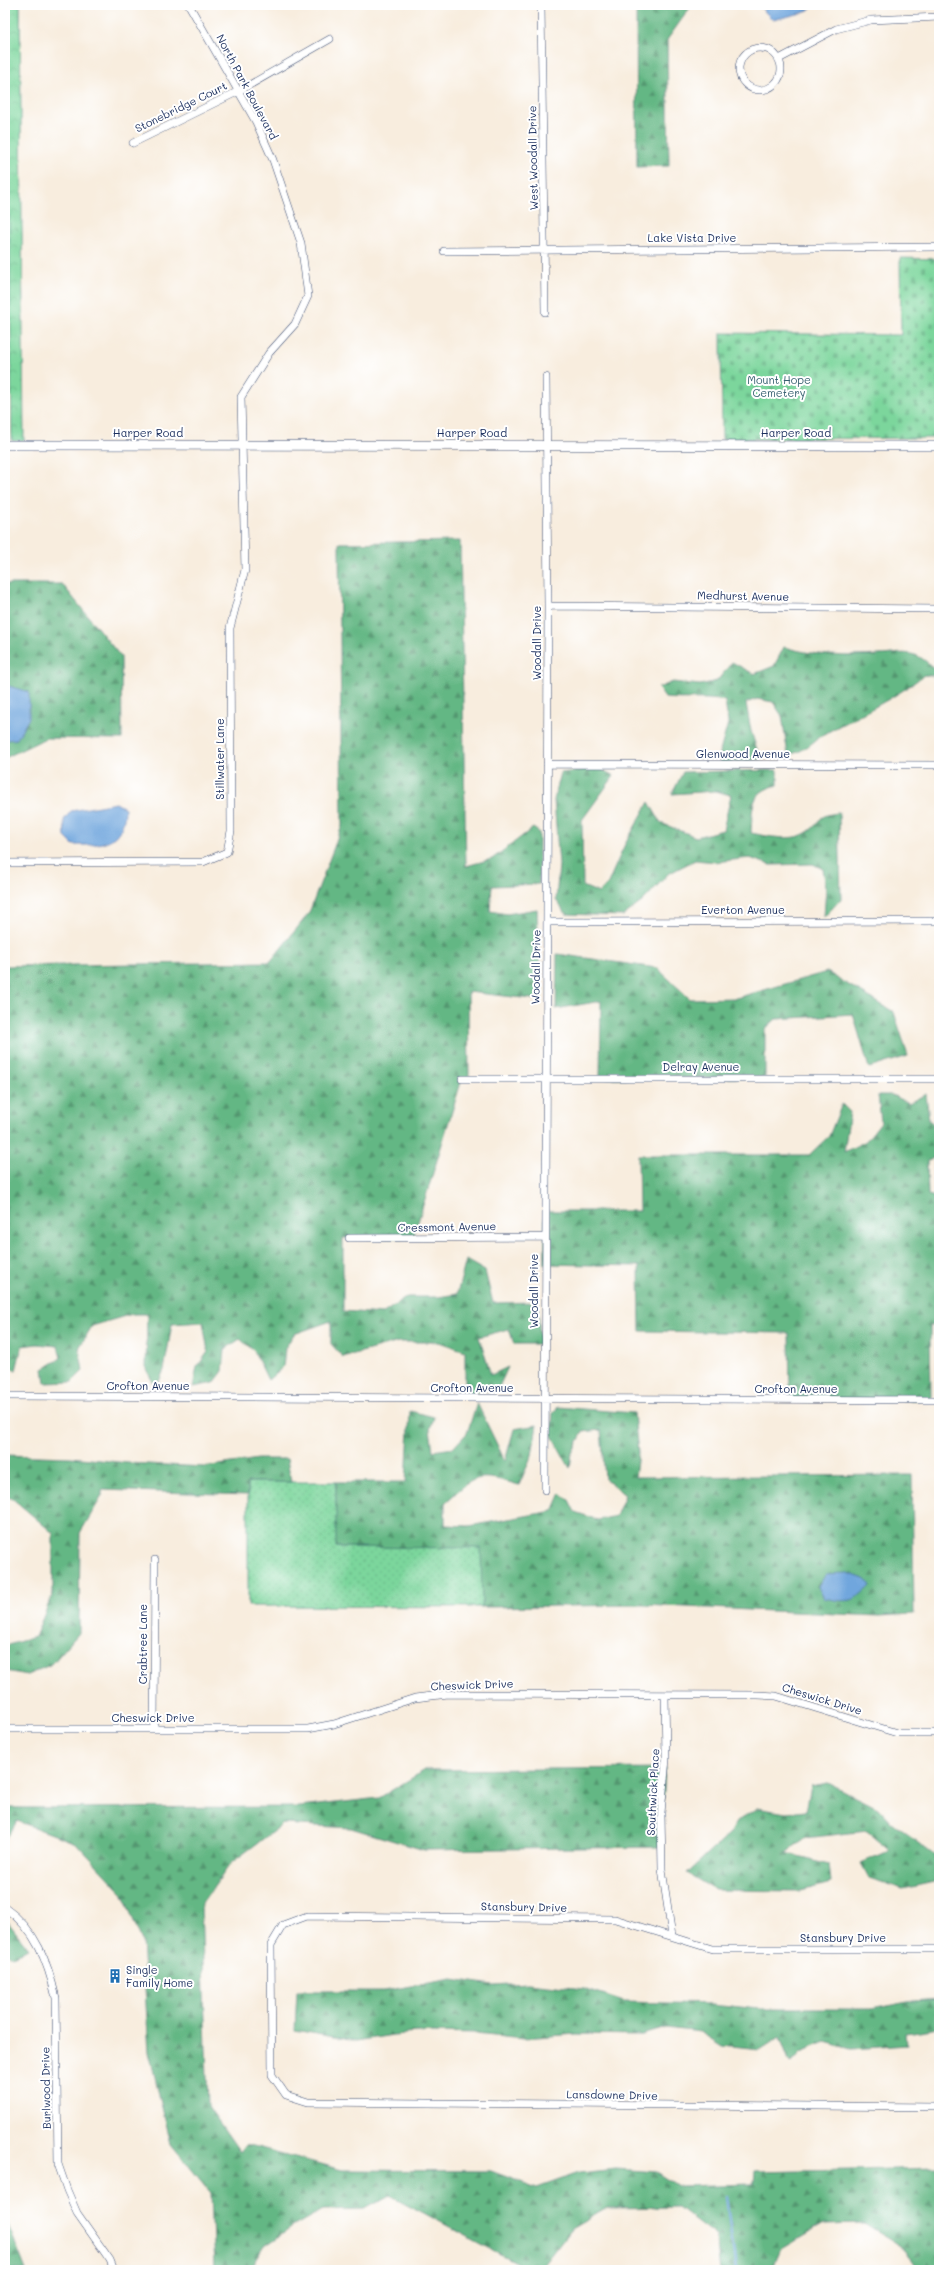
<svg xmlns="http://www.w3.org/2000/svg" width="944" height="2275" viewBox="0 0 944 2275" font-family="Mali,sans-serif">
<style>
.grass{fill:url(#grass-dots);stroke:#4b827d}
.forest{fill:url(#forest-firs);stroke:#407371}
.cemetery{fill:url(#cemetery-stones);stroke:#4b827d}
.park{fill:url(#park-crowns);stroke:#4b827d}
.water{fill:#70a6dd;stroke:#466a9e}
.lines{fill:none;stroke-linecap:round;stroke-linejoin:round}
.stream{stroke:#70a6dd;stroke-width:2.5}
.minor-casing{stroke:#3c4c71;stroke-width:8}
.tertiary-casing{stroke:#3c4c71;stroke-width:10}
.minor{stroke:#fff;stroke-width:7}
.tertiary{stroke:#fff;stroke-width:9}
.labels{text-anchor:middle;stroke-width:4;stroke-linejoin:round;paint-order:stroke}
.street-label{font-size:11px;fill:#1b2f5e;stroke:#fff}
.park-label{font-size:11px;fill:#386171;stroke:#fff}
.poi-label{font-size:11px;fill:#1b2f5e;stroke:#fff;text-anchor:start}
</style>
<defs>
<pattern id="grass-dots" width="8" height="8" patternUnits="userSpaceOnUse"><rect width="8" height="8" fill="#7bd69c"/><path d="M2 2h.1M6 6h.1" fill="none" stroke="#6ab889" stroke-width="1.8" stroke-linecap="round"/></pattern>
<pattern id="forest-firs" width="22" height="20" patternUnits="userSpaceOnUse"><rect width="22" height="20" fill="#64b784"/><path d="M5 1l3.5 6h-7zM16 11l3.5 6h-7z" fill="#52956f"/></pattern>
<pattern id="cemetery-stones" width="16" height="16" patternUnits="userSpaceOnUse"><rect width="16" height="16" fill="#7bd69c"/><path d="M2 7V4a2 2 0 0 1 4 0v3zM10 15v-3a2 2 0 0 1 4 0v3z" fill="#6ab889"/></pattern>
<pattern id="park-crowns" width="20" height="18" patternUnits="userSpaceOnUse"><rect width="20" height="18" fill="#7bd69c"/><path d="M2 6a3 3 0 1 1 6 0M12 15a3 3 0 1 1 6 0" fill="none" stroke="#6ab889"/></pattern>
</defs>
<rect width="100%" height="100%" fill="#fff"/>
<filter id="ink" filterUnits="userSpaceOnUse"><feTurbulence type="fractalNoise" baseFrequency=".025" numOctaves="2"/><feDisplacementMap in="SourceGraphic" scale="8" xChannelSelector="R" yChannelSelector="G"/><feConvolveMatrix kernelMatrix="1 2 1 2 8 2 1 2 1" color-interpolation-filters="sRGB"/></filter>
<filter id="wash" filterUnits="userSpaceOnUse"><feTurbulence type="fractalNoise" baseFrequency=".012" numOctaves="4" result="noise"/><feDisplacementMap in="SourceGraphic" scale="16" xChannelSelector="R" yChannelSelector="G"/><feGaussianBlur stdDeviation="0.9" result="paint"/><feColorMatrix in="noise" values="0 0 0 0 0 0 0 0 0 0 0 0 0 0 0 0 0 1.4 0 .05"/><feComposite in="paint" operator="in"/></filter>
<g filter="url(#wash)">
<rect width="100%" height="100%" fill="#f8edde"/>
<path class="grass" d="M5,194L21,199L23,314H5Z
M248,1482H336L337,1547H482V1607L248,1606Z"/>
<path class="forest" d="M5,5H20L21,199L5,194Z
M636,5H692L667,40L669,166L637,167Z
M460,541L466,866L492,859L533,828L539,832V884L492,886L490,911L507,914L537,909L541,1000L468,992L469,1079H462L413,1238H343V1311L382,1314L407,1297H438L457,1294L466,1260L485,1271L493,1303L538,1302L540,1344H514L509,1329L479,1337L491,1375L508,1367L498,1389L465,1393V1351L439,1342H399L343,1357L331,1344V1321L294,1334L285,1348L283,1367L268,1380L254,1351L240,1339L225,1349L223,1371L214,1383L193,1387L197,1367L208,1352L203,1322L172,1324L164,1370L156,1388L146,1369L147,1314H132L92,1326L79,1348L83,1371L72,1382L45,1383L43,1369L61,1358L58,1346L37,1344L22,1346L16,1370L6,1368L5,966L270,962L309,913L342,826L339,543Z
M5,584H62L121,657L122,739L46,738L5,758V740L17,739L29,692L5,685Z
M784,647C814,656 847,657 879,655C891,655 902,651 915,655C922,657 929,664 935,669V676L924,675C895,699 860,714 828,732C812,741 807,751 788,755L782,716L773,702L757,699L746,703L751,731L760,759L720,763L719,755L728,723L725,701C705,697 685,700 665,698L658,688L673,682L700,685L717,681L732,662L754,674L774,666Z
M599,768L614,776L582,820L583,886L599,893L608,883L625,844L649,802L661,823L696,837L723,830L731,795L715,791L672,794L683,772L778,770V785C749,792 753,807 751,833C767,836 791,842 806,833C823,823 814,815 839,813L841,899L824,917L826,887L823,869L813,864L770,865L750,858L716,862L695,860L668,874L643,901L623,916L566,914L556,900L559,865L554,800L561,773Z
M557,954L657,968L690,999L736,998L827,972L894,1012L908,1056L869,1068L853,1014L776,1019L765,1029V1078H600L601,1001L556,1009Z
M926,1094L929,1120L939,1129V1157L927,1160L928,1195L939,1198V1324L930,1325L931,1400H790L789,1333L640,1331L639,1266L545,1264V1211H639L638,1155H809L829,1136L842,1104L850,1112L844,1152L866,1141L881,1122L878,1095H892L909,1103Z
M477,1403L505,1461L514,1429L537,1425L532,1455L519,1485C477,1473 476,1474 445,1503V1525L469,1526L553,1511L561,1493L569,1500L575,1512L598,1520L616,1516L625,1495L605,1479L601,1430L583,1432L572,1453L570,1468L551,1434L553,1413L558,1407L634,1413L638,1453L635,1477L912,1475L914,1614L879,1616L643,1605L482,1607L481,1548L336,1547V1482H406L410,1411L434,1417L430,1429L433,1451L453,1448L467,1433Z
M5,1455L71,1457L128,1463L205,1467L258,1459H287L291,1482H248V1495L102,1490V1496L80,1533L79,1633L52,1664L27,1675L5,1671V1646L35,1637L53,1593V1533L13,1499L5,1496Z
M665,1768L661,1847L424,1850L351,1828L283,1824L231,1863L201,1905L208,2106L240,2152L246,2144L342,2170L491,2171L537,2188L579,2173L616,2169L657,2172L678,2186L753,2184L754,2172L939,2168V2270H920L906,2249L864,2223L823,2224L781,2249L772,2270H720L716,2236L678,2207L607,2208L571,2229L539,2270H530L390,2195L364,2209L322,2210L294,2226L265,2246L250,2270H214L211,2193L171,2144L149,2052L142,1941L122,1892L76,1843L17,1821L5,1841V1808L300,1807L379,1798L425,1770Z
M828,1783L878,1808L892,1823L934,1855L939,1866V1875L935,1882L903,1889L869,1878L861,1863L890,1850L867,1831L805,1838L786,1853L829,1864L831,1883L801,1891L715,1890L687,1873L730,1833L736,1822L757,1808L786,1813L806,1811L811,1786Z
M5,1919L7,1921L29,1949L12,1956L5,1953Z
M452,1979L493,1985L528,1983L584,1989L624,2002L712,2004L759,2009H871L913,2001L939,1999V2028L906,2033L907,2045L851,2049L825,2042L800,2052L790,2063L780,2037L760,2050L722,2046L700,2032L666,2028L643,2035L576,2034L524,2038L475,2033L431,2032L393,2035L356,2041L295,2030L297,1991H383Z
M5,2217L26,2270H5Z"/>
<path class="cemetery" d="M900,258L939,259V438L722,439L721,333L901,335Z"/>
<path class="park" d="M7,5H20L24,441H12Z"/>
<path class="water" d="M761,5H814L806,12L773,20L760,7Z
M5,685L29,692V718L17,739L5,740Z
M116,803L125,808C125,843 102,846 73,845L65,837L64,820L71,811Z
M848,1573L864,1579L871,1585C854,1602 849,1603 824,1598L818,1587L826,1574Z"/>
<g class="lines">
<path class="stream" d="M726,2197L736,2270"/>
</g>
</g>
<g filter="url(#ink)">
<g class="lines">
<defs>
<path id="minor" d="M541,5L545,312
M739 69a21 21 0 1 1 42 0a21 21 0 1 1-42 0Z
M779,59L836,29L871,20L939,17
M133,143L239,91L330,39
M444,251L939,247
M548,606L939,609
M547,764L939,765
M5,863L203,862L227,852L231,831L230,628L245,570L241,397L269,353L295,324L308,296L301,243L273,160L256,122L189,5
M547,922L939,921
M462,1079H939
M349,1238L545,1237
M5,1396L939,1400
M545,1490L548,606L546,377
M665,1695L666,1759L661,1813L662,1869L672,1936
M5,1729H308L334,1724L415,1698L448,1694L758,1695L776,1696L897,1733H939
M154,1729L155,1560
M5,1908C36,1929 48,1963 56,1998L58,2164L67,2190L77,2213L110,2260L114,2270
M939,1949H712L615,1919L307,1916L283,1925L271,1945L272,2075L286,2095L308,2102L939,2107"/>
<path id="tertiary" d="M5,445L939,446"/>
</defs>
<use href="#minor" class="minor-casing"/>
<use href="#tertiary" class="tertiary-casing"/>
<use href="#minor" class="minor"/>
<use href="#tertiary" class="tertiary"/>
</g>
</g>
<defs>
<symbol id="building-bare" viewBox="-9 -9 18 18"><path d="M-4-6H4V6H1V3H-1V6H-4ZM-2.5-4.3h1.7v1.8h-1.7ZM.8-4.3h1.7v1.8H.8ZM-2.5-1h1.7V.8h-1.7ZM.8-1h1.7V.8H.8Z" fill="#1f6fb2" stroke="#fff" stroke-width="2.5" paint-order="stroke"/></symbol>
</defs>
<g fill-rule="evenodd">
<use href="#building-bare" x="105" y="1966" width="20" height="20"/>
</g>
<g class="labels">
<g class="street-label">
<text transform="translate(247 87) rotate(62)" y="4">North Park Boulevard</text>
<text transform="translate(181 107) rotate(-26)" y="4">Stonebridge Court</text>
<text transform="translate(533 158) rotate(-91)" y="4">West Woodall Drive</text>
<text x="692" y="242">Lake Vista Drive</text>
<text x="148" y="437">Harper Road</text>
<text x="472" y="437">Harper Road</text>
<text x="796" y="437">Harper Road</text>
<text transform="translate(743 596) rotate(1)" y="4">Medhurst Avenue</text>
<text transform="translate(537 643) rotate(-90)" y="4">Woodall Drive</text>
<text x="743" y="758">Glenwood Avenue</text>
<text transform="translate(220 759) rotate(-90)" y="4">Stillwater Lane</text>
<text x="743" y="914">Everton Avenue</text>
<text transform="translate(536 967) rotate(-89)" y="4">Woodall Drive</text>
<text x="701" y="1071">Delray Avenue</text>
<text transform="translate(447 1227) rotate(-1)" y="4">Cressmont Avenue</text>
<text transform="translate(534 1291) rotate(-90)" y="4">Woodall Drive</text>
<text x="148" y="1390">Crofton Avenue</text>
<text x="472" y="1392">Crofton Avenue</text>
<text x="796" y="1393">Crofton Avenue</text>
<text transform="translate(143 1644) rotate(-90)" y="4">Crabtree Lane</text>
<text transform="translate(472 1685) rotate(-2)" y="4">Cheswick Drive</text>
<text transform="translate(822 1699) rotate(17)" y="4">Cheswick Drive</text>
<text x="153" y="1722">Cheswick Drive</text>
<text transform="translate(653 1792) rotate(-87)" y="4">Southwick Place</text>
<text transform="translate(524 1907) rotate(1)" y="4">Stansbury Drive</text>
<text x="843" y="1942">Stansbury Drive</text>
<text transform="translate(46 2088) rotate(-91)" y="4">Burlwood Drive</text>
<text transform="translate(612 2095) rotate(1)" y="4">Lansdowne Drive</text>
</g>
<g class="park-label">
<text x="779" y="384">Mount Hope<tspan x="779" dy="13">Cemetery</tspan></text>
</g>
<g class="poi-label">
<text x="126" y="1974">Single<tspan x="126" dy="13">Family Home</tspan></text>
</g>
</g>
<rect width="944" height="2275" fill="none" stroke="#fff" stroke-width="20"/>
</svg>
